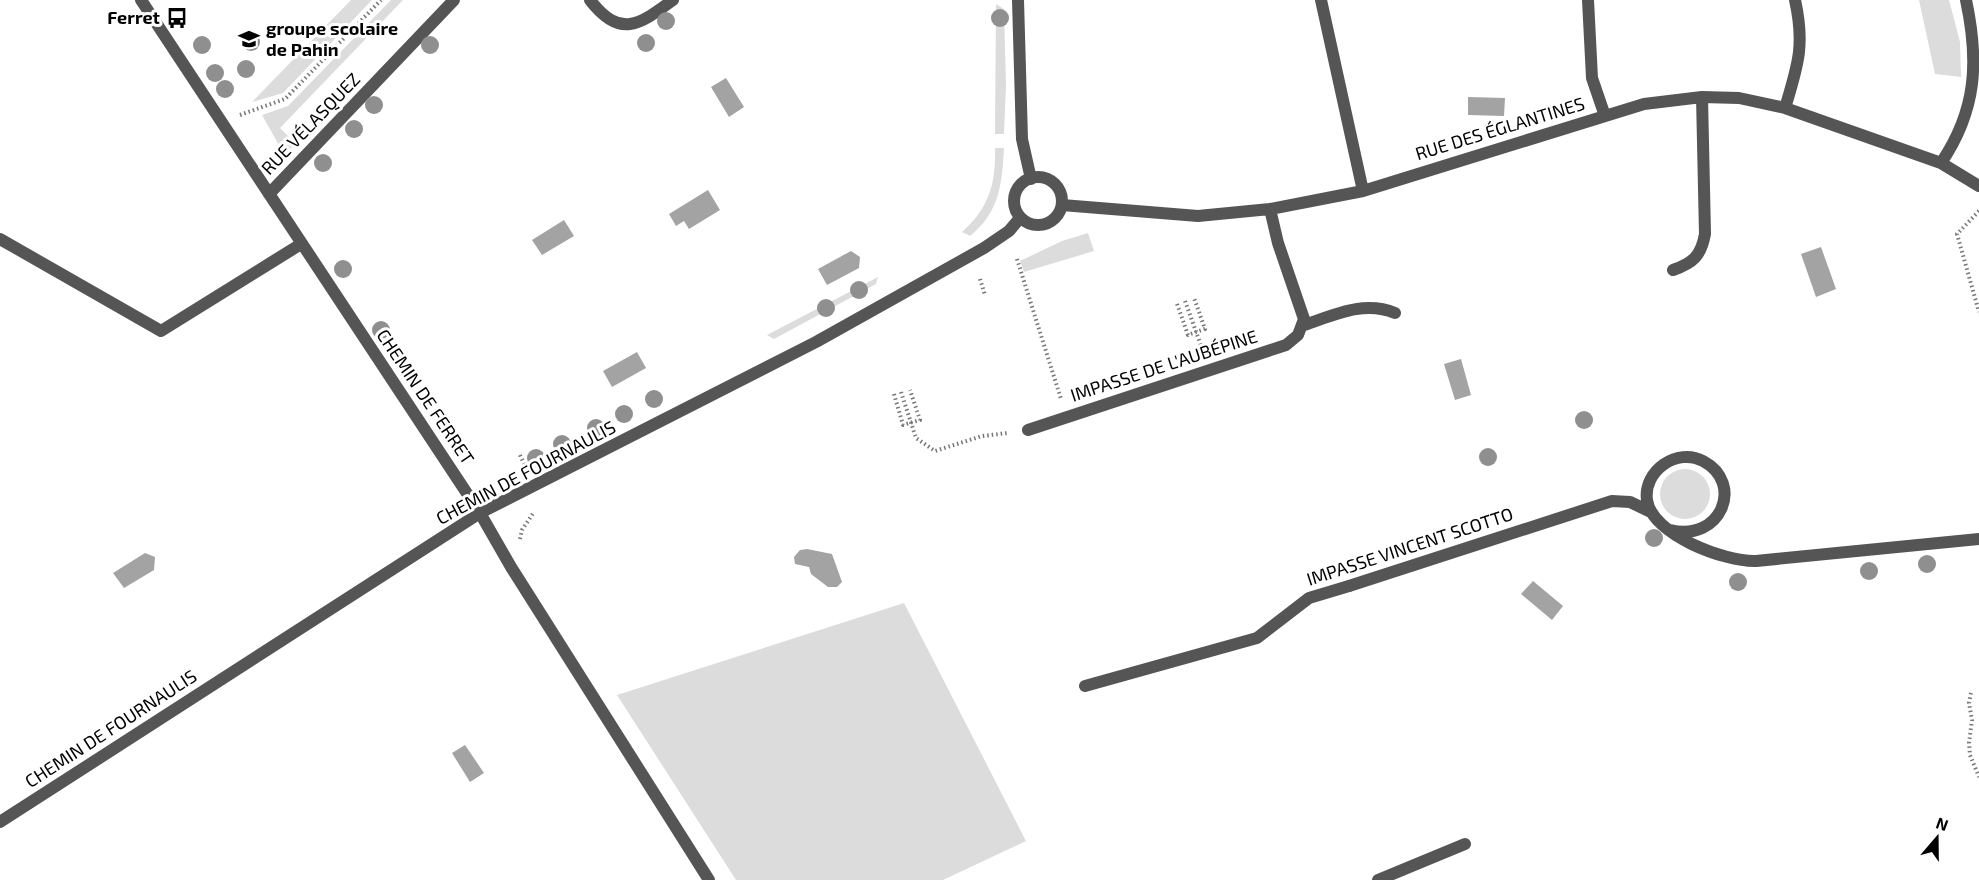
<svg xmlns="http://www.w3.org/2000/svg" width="1979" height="880" viewBox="0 0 1979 880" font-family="'Exo 2',sans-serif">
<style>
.green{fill:#dcdcdc}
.water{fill:#a3a3a3}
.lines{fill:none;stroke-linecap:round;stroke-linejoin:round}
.path{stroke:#777;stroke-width:4;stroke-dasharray:1.5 3;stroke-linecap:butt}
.service{stroke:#555;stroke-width:12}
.minor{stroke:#555;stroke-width:12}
.tree{fill:#8f8f8f}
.labels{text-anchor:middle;stroke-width:6;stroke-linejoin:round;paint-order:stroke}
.poi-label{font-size:18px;font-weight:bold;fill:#000;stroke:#fff;text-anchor:end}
.street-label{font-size:18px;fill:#000;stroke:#fff}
</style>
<rect width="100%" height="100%" fill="#fff"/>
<path class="green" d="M351,0H372L283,93L252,102Z
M391,0H403L280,128L296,144L284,154L262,115L288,106Z
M1919,0H1949L1960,42L1961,77L1935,74Z
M996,4L1004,9L1006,85L1004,134H995Z
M995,148H1004C1002,183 1000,212 970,236L962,232C989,208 996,183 995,148Z
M1088,233L1094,251L1024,272L1020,261L1062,241Z
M878,277L876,284L774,339L767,335Z
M1660 494a25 25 0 1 1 50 0a25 25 0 1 1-50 0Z
M904,603L1026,841L943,880H736L617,695Z"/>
<path class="water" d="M726,78L744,107L729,117L711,87Z
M1468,97L1505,98L1504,116L1468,115Z
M708,190L720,210L689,229L684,221L676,226L669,214Z
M564,220L574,236L542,255L532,240Z
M1821,247L1836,289L1816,297L1801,254Z
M851,251L860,257L859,268L827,285L818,269Z
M637,352L646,368L612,387L603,371Z
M1461,359L1471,395L1455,400L1444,364Z
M807,549L832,554L842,582L837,587H828L811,574L809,567L795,564L794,557L800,550Z
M145,553L155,557L154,570L124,588L113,573Z
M1533,581L1563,606L1552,620L1521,594Z
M465,745L484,773L470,782L452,753Z"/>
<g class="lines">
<path class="path" d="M240,115L285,99L381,0
M1979,211L1957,234L1979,312
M1017,259L1061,399
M980,279L985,295
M1185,301L1203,351
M1177,304L1188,335L1205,329L1194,298
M901,392L916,438L935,451L982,436L1008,433
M894,394L903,425L920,420L910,390
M520,455L526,468
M520,539L522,530L534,512
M1971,693L1969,703L1972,720L1969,743L1970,755L1979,777"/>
<path class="service" d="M1085,686L1257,638L1309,598L1349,586"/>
<path class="minor" d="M141,0L480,513L511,567L709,880
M590,0C620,39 639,25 673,0
M1018,0L1022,139L1031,179
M1321,0L1363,191
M1588,0L1592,78L1605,116
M1785,108C1798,65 1805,45 1795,0
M1941,163C1977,110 1979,61 1966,0
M1014 201a24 24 0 1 1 48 0a24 24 0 1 1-48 0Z
M269,194L454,0
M1062,205L1198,216L1270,209L1363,191L1644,104L1702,97L1739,98L1785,108L1941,163L1979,186
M0,239L161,331L301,244
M1673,270C1693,263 1701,256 1705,234L1702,97
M1304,325C1334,315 1364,300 1395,313
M1028,430L1286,345L1298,335L1304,319L1278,243L1270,209
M1670,530C1721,543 1745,483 1703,461C1677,447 1643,471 1647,500C1652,535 1725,562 1756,561L1979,539
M1349,586L1612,501L1630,502L1651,512
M0,822L480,513L816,342L984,248L1009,231L1020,218
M1378,880L1465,844"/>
</g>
<g class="tree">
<circle cx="1000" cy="18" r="9"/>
<circle cx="666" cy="21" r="9"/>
<circle cx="251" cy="42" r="9"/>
<circle cx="646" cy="43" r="9"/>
<circle cx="202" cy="45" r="9"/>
<circle cx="430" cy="45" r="9"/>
<circle cx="246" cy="69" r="9"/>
<circle cx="215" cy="73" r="9"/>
<circle cx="225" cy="89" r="9"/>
<circle cx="374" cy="105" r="9"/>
<circle cx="354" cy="129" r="9"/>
<circle cx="323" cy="163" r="9"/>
<circle cx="343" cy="269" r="9"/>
<circle cx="859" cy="290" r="9"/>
<circle cx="826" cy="308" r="9"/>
<circle cx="381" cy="330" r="9"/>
<circle cx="654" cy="399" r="9"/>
<circle cx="624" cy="414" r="9"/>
<circle cx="1584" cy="420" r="9"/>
<circle cx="596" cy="428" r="9"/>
<circle cx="562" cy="444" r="9"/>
<circle cx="1488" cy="457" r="9"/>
<circle cx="536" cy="458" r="9"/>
<circle cx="1654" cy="538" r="9"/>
<circle cx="1927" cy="564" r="9"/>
<circle cx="1869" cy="571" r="9"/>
<circle cx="1738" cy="582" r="9"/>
</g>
<defs>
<symbol id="bus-bare" viewBox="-9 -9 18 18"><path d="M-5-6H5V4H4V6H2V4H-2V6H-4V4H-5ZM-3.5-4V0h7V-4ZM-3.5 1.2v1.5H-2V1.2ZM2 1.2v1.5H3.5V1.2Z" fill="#000" stroke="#fff" stroke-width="2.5" paint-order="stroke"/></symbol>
<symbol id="school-bare" viewBox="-9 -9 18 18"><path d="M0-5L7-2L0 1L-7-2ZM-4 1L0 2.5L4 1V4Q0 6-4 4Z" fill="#000" stroke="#fff" stroke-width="2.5" paint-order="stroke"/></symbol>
</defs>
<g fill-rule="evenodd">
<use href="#bus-bare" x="162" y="3" width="30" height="30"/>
<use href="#school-bare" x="234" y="24" width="30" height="30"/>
</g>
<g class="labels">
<g class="poi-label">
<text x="160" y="24">Ferret</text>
<text x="266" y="35" text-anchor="start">groupe scolaire<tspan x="266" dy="21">de Pahin</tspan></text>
</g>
<g class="street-label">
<text transform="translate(311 124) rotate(-46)" y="6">RUE VÉLASQUEZ</text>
<text transform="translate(1500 129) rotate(-17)" y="6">RUE DES ÉGLANTINES</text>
<text transform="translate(1164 366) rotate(-18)" y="6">IMPASSE DE L'AUBÉPINE</text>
<text transform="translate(425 397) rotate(56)" y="6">CHEMIN DE FERRET</text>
<text transform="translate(526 473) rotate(-28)" y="6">CHEMIN DE FOURNAULIS</text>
<text transform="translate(1410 547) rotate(-18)" y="6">IMPASSE VINCENT SCOTTO</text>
<text transform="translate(111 729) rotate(-33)" y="6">CHEMIN DE FOURNAULIS</text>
</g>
</g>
<g transform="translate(1937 838) rotate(20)" stroke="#ffffff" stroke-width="4.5" paint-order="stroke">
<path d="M0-4.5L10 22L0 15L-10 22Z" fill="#000000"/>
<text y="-9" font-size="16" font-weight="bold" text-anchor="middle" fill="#000000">N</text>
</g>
</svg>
